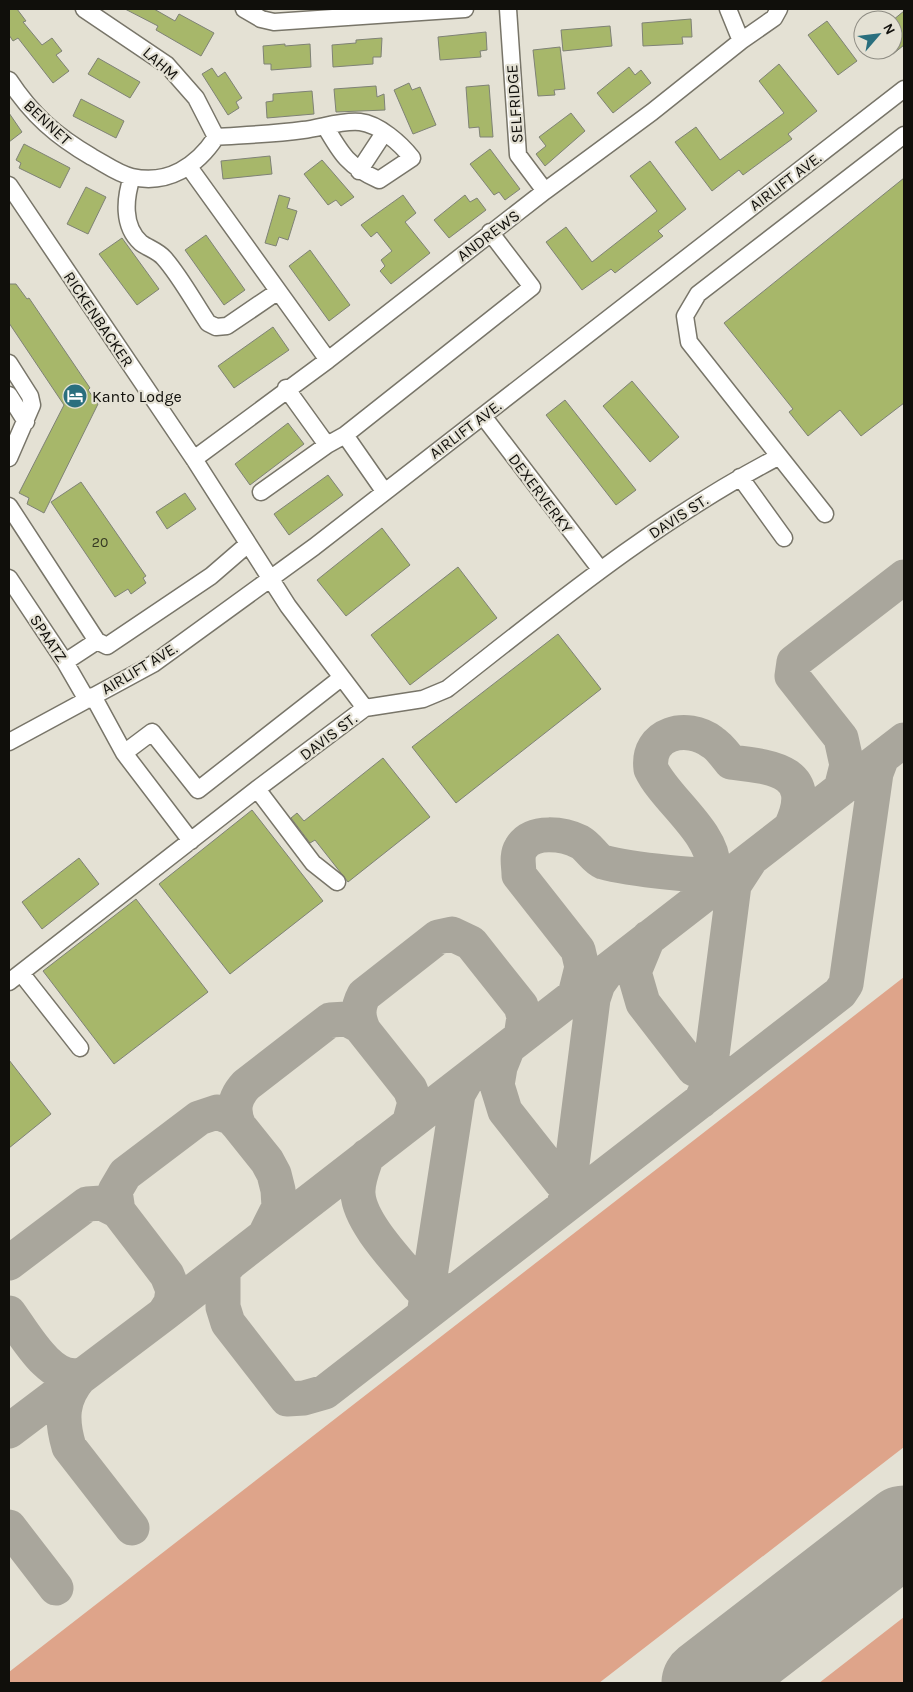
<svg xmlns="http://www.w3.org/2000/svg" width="913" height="1692" viewBox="0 0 913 1692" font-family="Karla,sans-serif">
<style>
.green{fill:#dea48a}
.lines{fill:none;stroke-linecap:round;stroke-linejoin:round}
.taxiway{stroke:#a9a69c;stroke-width:35}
.runway{stroke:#a9a69c;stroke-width:89}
.building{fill:#a7b76a;stroke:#7f8276}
.minor-casing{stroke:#787569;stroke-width:19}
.minor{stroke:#fff;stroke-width:16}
.labels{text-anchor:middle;stroke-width:4.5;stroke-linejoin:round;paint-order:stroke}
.number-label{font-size:14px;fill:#363923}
.street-label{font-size:16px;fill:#100f0b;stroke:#e4e1d4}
.poi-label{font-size:16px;fill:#100f0b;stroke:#e4e1d4;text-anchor:start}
</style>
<rect width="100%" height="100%" fill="#e4e1d4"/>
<path class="green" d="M904,977V1447L599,1683H9V1672Z
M904,1617V1683H819Z"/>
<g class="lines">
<path class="taxiway" d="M841,789L847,765L841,738L792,676L794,662L904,577
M706,894C709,885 713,876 713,867C714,833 665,799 651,769C646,733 687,723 712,742C720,747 725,755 731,762C773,767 817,771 791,827
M648,938L634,972L643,1003L694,1069L709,1075L729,1077
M576,991L582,967L578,950L519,875C519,866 516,856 521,848C532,829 564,834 580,842C589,847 595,859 603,862C624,868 714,880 732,873
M363,1029C358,1017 357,1008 364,995L438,937L452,934L471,943L521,1006L524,1017L521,1037
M508,1047L500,1067L497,1085L505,1111L561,1182L579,1186L588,1184
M701,1101L708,1086L734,885L749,862
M239,1126C232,1110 234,1098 246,1085L330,1020L347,1019L360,1026L410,1089L415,1102L409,1124
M367,1156C363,1168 357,1181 358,1194C360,1224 401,1264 419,1287L433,1292L444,1290
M563,1207L569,1188L593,999L598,984L608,970
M118,1211L115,1191L125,1174L199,1118L217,1112L232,1118L239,1126L267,1161L274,1174L278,1190L279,1207L265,1235
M9,1263L87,1204L102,1203L118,1211L167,1275L173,1290L171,1303L164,1314
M229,1264L223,1271V1307L228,1323L287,1399L304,1398L325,1392L840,993L846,984L876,773L882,757
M9,1313C25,1335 51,1383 81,1375
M424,1315L458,1094L466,1080
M80,1377C61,1399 61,1420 69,1447L132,1528
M9,1431L164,1314L904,740
M9,1527L56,1588"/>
<path class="runway" d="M706,1683L904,1530"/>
</g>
<path class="building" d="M9,9H17L26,21L23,22L42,45L52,38L62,51L56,55L69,71L53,83L18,38L13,41L9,35Z
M125,9H154L175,21L179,14L214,33L201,56L156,30L158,26Z
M904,11V45L893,54V20Z
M691,19L692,37H682L683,44L643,46L642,23Z
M827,21L857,61L838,75L808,35Z
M610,26L612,46L563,51L561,30Z
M486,32L487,50L480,51L481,57L440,60L438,37Z
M382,38L381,57H373V64L333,67L332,45L356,43V40Z
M285,44V46L310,44L311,67L271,70V64H264L263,46Z
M560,47L565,89L554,90L555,95L538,96L533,50Z
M98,58L140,82L130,98L88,74Z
M779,64L817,111L788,134L792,139L743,175L739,170L712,191L675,142L696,127L720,160L784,113L759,81Z
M629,67L635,75L641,70L651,83L613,113L597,93Z
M212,68L218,77L225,72L242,98L236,102L239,108L228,115L202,74Z
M409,83L412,90L420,87L436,125L413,134L394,90Z
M489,85L493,137H480L479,127L469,128L466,87Z
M376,86L377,97L384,94L385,110L336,112L334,89Z
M312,91L314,114L267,118L266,102L273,101V94Z
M81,99L124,121L116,138L73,116Z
M9,113L22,132L9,142Z
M571,113L585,131L545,166L536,154L546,146L539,137Z
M24,144L70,168L60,188L19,168L21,163L16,160Z
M490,149L520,189L505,200L499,192L494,195L470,164Z
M270,156L272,174L223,179L221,161Z
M322,160L354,197L341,206L336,200L328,205L304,174Z
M650,161L686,209L658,231L663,236L615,273L611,269L582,290L546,242L566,227L592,262L657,211L630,176Z
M904,178V403L861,436L840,410L808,436L789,412L793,409L724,323Z
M86,187L106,197L88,234L67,224Z
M279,195L290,198L287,208L297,211L288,240L279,237L276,246L265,243Z
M403,195L416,213L405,222L430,253L391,284L380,271L385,266L381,260L392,251L377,232L371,237L361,225Z
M465,195L470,202L477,198L486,210L449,238L434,220Z
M206,235L245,290L224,305L185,250Z
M122,238L159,289L137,305L99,254Z
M310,250L350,305L329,321L289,266Z
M9,284H16L27,299L29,298L90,388L88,390L98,404L44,513L27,504L29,498L19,493L64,405L9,323Z
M273,327L289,350L234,388L218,366Z
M632,381L679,437L650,462L603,406Z
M565,400L636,490L616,505L546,415Z
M288,423L304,444L250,485L235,464Z
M328,475L343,495L289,535L274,514Z
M81,482L146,576L143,578L146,583L131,594L128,589L115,597L51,502Z
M185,493L196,509L167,529L156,512Z
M382,528L410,565L346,616L317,580Z
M458,567L497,618L410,685L371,635Z
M558,634L601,689L456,803L412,747Z
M383,758L430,817L348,882L315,840L310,843L291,818L297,813L304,821Z
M252,810L323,901L230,974L159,884Z
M79,858L99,884L42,929L22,902Z
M136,899L208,992L114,1064L43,971Z
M9,1060L51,1114L9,1148Z"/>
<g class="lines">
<defs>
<path id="minor" d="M84,9L167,65L196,98L216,137
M244,9L261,19L274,22L465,9
M508,9L518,155L545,191
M728,9L741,41
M9,80C32,115 56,136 92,157C105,164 118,174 132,177C168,185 197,166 216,137
M216,137C245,135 274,134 303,130C321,128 342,120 360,122C379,124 401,144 412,158L379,180C349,167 341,154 325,126
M189,167L328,360
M359,171L384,133
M132,177C125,198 122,226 141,243C148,248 158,251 164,258C180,276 194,302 208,323L216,327L227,326L277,292
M9,185L194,459L288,606L365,708
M9,363L30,396L32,405L9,458
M286,388L327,445
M9,395L26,422
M483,416L600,569
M345,435L384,491
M194,459L328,360L545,191L652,112L741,41L774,18L779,9
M740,477L784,538
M261,492L327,445L345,435L532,287L490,232
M9,506L97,641L65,662
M825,514L689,342L685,316L698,294L904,135
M9,578L65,662L87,700
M97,641L107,646L211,576L248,544
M93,696L124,753L191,841
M9,742L153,664L314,547L904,89
M124,753L152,732L198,790L341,678
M257,789L313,863L337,882
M21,973L80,1048
M9,982L257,789L365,708L423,699L447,689C553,606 657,520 778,457"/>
</defs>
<use href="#minor" class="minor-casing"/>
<use href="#minor" class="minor"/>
</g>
<defs>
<symbol id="hotel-disc" viewBox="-11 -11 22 22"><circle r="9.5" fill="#2a6f7e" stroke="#e4e1d4"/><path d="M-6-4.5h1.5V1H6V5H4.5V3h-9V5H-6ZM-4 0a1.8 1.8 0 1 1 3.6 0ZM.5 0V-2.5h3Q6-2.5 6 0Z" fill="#fff"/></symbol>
</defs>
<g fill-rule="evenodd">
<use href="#hotel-disc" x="61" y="382" width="28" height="28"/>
</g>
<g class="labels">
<g class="number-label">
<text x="100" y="547">20</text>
</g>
<g class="street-label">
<text transform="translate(161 63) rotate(41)" y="6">LAHM</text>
<text transform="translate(514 104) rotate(-94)" y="6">SELFRIDGE</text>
<text transform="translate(48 122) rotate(43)" y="6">BENNET</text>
<text transform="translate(785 181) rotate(-37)" y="6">AIRLIFT AVE.</text>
<text transform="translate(488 235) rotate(-37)" y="6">ANDREWS</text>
<text transform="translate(99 319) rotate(56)" y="6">RICKENBACKER</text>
<text transform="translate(465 429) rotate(-37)" y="6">AIRLIFT AVE.</text>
<text transform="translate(541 493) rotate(53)" y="6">DEXERVERKY</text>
<text transform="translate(678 516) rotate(-33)" y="6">DAVIS ST.</text>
<text transform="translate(49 638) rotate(56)" y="6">SPAATZ</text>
<text transform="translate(139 668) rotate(-31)" y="6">AIRLIFT AVE.</text>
<text transform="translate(328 736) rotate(-37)" y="6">DAVIS ST.</text>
</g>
<g class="poi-label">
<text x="92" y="402">Kanto Lodge</text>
</g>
</g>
<rect width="913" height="1692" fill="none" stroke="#100f0b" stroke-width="20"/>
<g transform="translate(878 35) rotate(62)"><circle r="24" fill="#e4e1d4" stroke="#8f8d84"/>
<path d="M0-4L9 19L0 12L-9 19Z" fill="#2a6f7e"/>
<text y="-8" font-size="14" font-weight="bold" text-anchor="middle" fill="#100f0b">N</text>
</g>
</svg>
